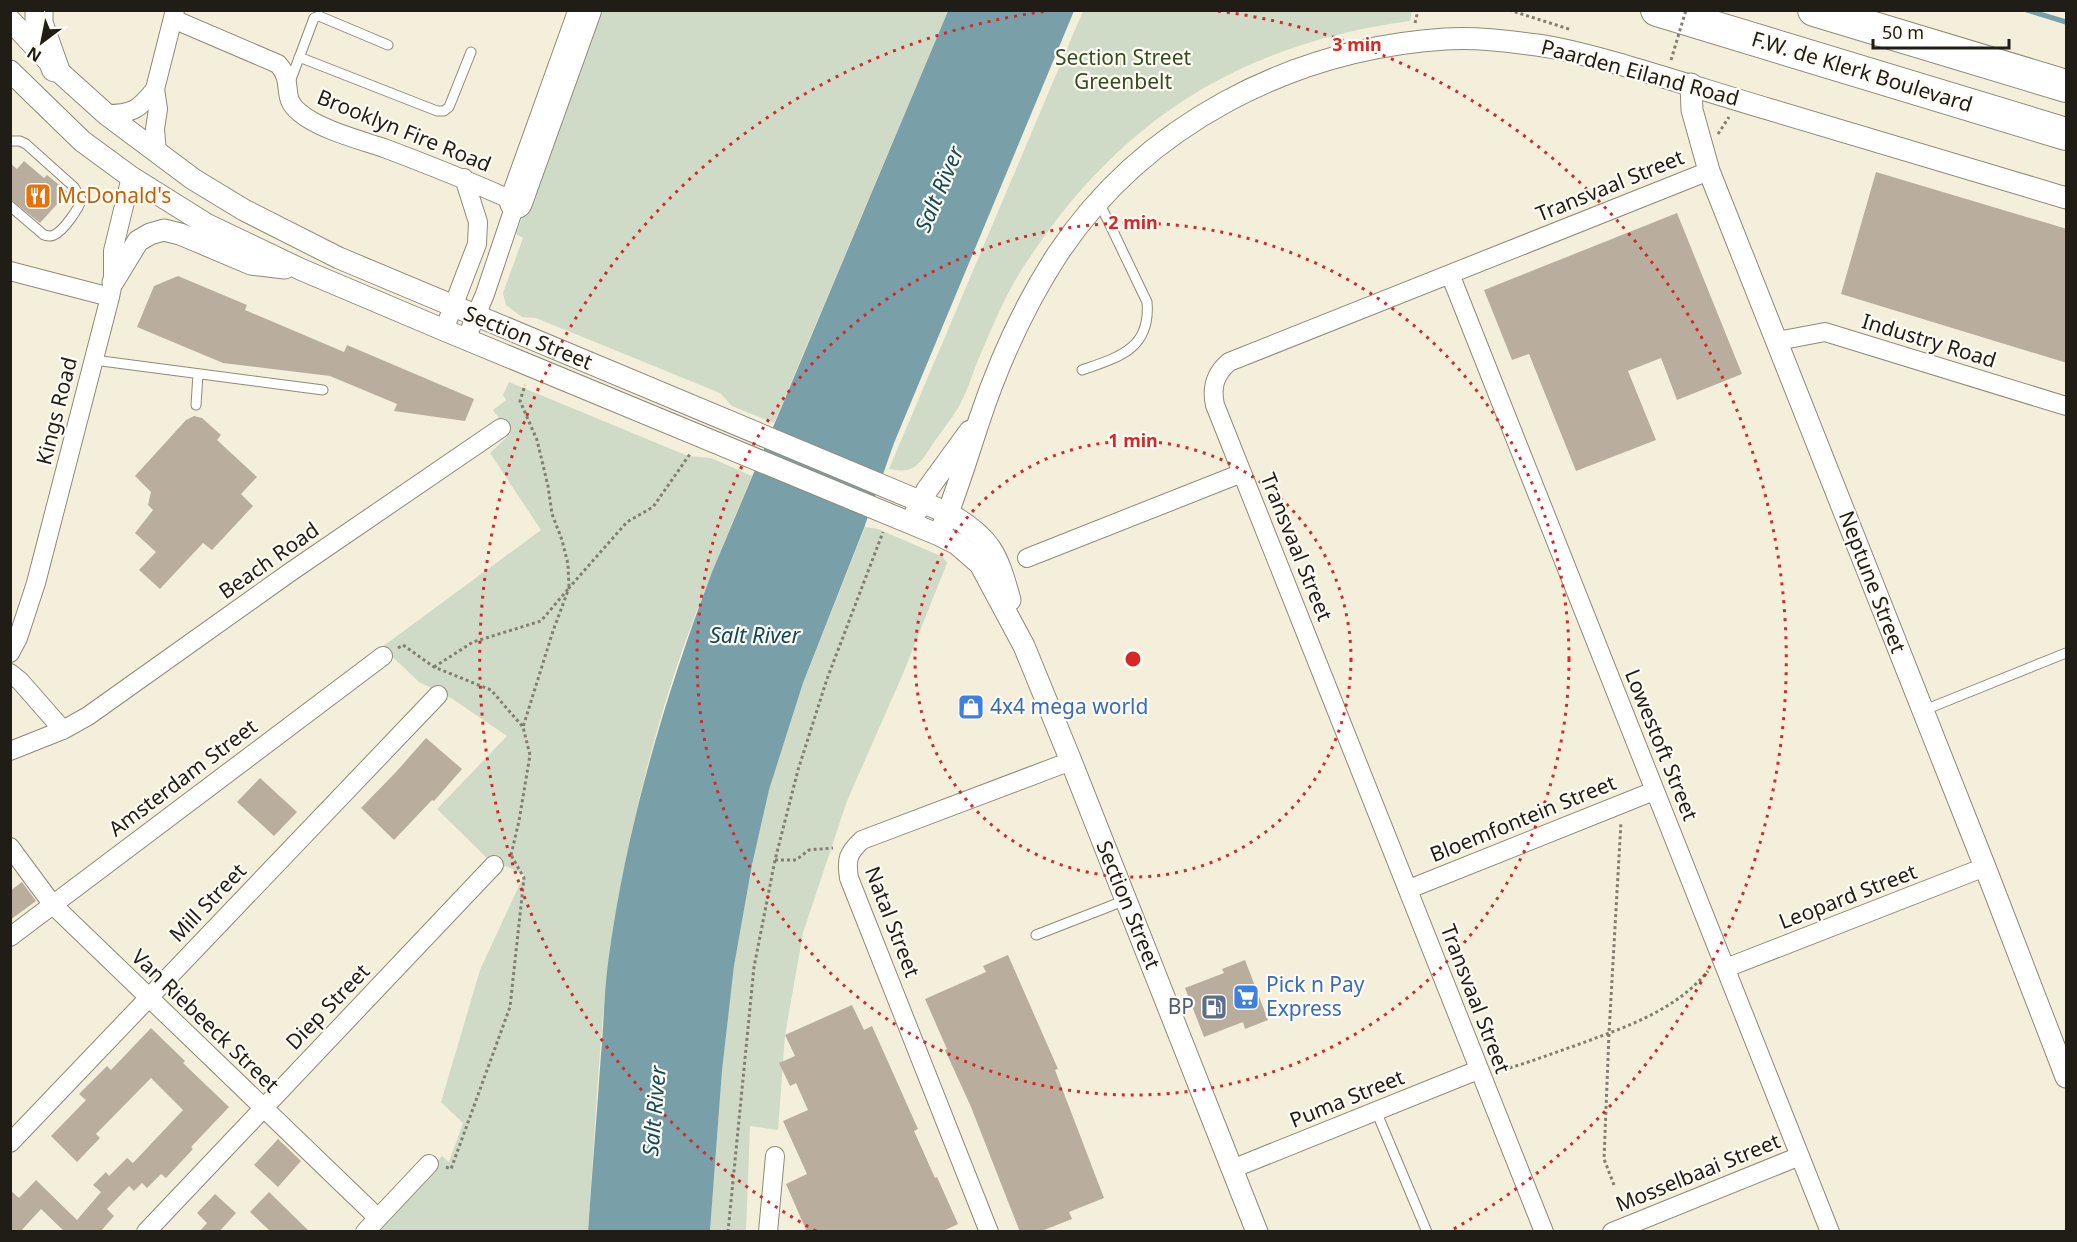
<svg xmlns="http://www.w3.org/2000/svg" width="2077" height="1242" viewBox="0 0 2077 1242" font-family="'Noto Sans',sans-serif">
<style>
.green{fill:#cfdbc7}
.water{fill:#79a0a9}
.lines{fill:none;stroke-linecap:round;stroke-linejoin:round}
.stream{stroke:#79a0a9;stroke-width:5}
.building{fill:#b9ae9d}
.service-casing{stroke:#8f8a78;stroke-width:11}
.minor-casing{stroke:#8f8a78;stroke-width:20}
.tertiary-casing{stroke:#8f8a78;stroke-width:23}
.primary-casing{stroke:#8f8a78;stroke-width:29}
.motorway-casing{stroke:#8f8a78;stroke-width:34}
.path{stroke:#827f71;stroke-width:3;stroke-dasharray:3 3;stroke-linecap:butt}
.service{stroke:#fff;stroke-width:9}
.minor{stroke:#fff;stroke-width:18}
.tertiary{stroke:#fff;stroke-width:21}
.primary{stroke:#fff;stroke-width:27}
.motorway{stroke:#fff;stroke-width:32}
.path-bridge{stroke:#827f71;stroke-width:3;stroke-dasharray:3 3;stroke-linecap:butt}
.ring{fill:none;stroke:#d62828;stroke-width:3;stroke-dasharray:3 6}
.labels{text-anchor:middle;stroke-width:4.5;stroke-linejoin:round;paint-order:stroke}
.park-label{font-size:21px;fill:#354d20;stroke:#fefcf4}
.street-label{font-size:21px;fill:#1f1d15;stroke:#fefcf4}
.food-label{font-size:21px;fill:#c56008;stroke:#fefcf4;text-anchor:start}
.shop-label{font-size:21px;fill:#366cbe;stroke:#fefcf4;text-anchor:start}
.service-label{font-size:21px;fill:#4e5e75;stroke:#fefcf4;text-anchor:end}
.water-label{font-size:22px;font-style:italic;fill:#104b55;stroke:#fefcf4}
.centre{fill:#d62828;stroke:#fefcf4;stroke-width:3}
.ring-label{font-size:18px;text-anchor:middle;font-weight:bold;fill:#d62828;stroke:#fefcf4;stroke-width:4.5;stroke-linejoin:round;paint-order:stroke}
</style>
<rect width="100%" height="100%" fill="#f4efdb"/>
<path class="green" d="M599,11H948L774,423L732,406L720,393L536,318L522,317L506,305L503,293L523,238L516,234Z
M1083,11H1412L1410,21C1243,44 1124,116 1030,257C1008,288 994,323 979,358C972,374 967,393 958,408C952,418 944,428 937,438C931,446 926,456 918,464C910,472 900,471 889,469Z
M509,382L688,456L711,458L752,476C728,533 704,590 683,648C654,732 632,820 617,907C599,1013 596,1124 588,1231L375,1232L442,1156L449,1162L463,1123L441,1102L480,970L524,875L506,866L499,870L437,809L507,736L451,698L419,682L382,647L541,530L490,453L510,434L493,410L506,400L503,395Z
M865,527L878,529L943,557L947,563L902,676L847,801L803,933L785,1035L778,1130L750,1126L746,1231L710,1232L722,1071L734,966L752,865L769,790L803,683Z"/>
<path class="water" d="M948,11H1074L894,443L864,528L803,683L769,790L752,865L734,966L722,1071L710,1231L588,1232C592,1172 597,1113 601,1054C604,1024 604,993 608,963C626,828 664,699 712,572Z"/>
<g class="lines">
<path class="stream" d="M2027,10L2066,22"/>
</g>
<path class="building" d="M24,161L44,178L47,175L68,192L40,223L10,199V163L17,169Z
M1876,172L2067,229V363L1841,294Z
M1677,213L1742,374L1677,400L1661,358L1628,371L1656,440L1576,471L1529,354L1512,360L1484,290Z
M178,276L247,305L245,310L344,352L347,345L474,399L465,421L394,411L397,404L330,376L223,363L137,327L154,286Z
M194,416L202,418L221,435L217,440L257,477L241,494L253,506L212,550L203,543L160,589L139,570L156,552L135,533L153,510L148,505L151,492L135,476L186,420Z
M426,738L462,769L434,801L432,800L394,840L361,808L396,772Z
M260,778L297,812L274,836L237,802Z
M22,882L36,901L10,920V891Z
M1008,955L1058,1069L1055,1070L1104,1198L1069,1212L1072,1219L1039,1232H1020L971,1107L945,1050L947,1049L925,999L986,972L983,966Z
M1245,960L1268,1020L1245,1029L1243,1022L1204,1037L1185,988L1224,973L1222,969Z
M852,1005L864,1030L872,1026L918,1129L914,1131L935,1178L937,1177L958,1224L941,1232H807L786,1184L807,1174L783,1121L808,1110L796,1083L790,1086L779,1063L795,1056L785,1035Z
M151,1028L185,1061L183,1063L229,1107L191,1147L193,1149L166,1178L161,1174L147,1188L142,1183L134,1191L129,1186L107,1209L114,1216L100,1232H65L41,1209L20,1232H10V1190L19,1198L36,1180L77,1220L101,1192L93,1185L106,1172L109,1176L127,1158L133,1163L183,1110L151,1078L96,1134L100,1138L77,1162L51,1136L86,1100L79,1094L107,1066L111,1070Z
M278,1139L301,1161L278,1187L254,1165Z
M269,1192L310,1232H271L250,1212Z
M215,1194L236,1213L219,1232H199L207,1223L197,1213Z"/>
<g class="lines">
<defs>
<path id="service" d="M299,57L437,111H444L449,107L471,52
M290,82L314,18L319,16L388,45
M10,141H20L26,144L74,187L81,199C80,208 63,231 54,235C50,237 48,236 44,235L10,206
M94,360L323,390
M1082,370C1119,357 1151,349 1147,302L1099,202
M196,405L198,374
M1922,711L2066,653
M1036,935L1126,900
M1376,1111L1427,1232"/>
<path id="minor" d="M173,19L278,64C295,83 280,97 299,112C318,129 360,140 384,148C429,165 472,182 516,202L485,294L466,339
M106,114C132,114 139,110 155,89
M157,153L155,129L158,109L155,89L175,10
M10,271L110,297
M1450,274L1830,1232
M444,330L477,244L478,222L464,178
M1778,341L1825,332L2066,406
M1027,558L1242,473
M10,653L18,638L36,583L110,297L113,282V251L131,177
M10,673L20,681L63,730
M10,751L63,730L88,716L289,573L501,428
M10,847L53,905L378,1218
M1409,889L1654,791
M10,937L383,656
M1726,968L1985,867
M10,1143L438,695
M1232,1169L1478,1070
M146,1232L494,865
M365,1232L429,1164
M768,1232L775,1156
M989,1232L849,878C846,859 848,853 862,840L1071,761
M1544,1232L1215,405C1211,387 1215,374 1229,362L1709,171
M1612,1232L1800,1156"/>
<path id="tertiary" d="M10,20L55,68L106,114L193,179L244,210L339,258L948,513C991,538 997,553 1010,600
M10,71L82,141L131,177L206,224L300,269L444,330L939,535L957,544L980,564L1024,646L1071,761L1257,1232
M1691,84L1692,110L1709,171L1985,867L2066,1077
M113,282L138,241L150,234L164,230L180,234L251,264L285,268
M916,512L927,490L970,431
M939,535C955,498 966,460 979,421C998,364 1024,306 1057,255C1143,125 1291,49 1445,39C1475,37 1507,41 1537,45C1567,49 1597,58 1626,66C1674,80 1721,95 1768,109C1868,139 1967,168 2066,198"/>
<path id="primary" d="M39,10V23L55,68"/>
<path id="motorway" d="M1657,10L2066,134
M1814,10L2066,86
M516,202L585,10"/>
</defs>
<use href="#service" class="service-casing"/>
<use href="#minor" class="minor-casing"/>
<use href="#tertiary" class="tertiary-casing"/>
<use href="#primary" class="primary-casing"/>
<use href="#motorway" class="motorway-casing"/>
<path class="path" d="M1509,10L1572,30
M1415,23L1418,10
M1718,134L1729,117
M398,648L403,645L434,667L491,690L523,727
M434,667L473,642L541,621L569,588L568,564L562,540L552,514L548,486L537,440L520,401L525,385
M511,855L519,821L530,755L523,727L553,631L569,588L627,522L653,507L690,454
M775,860H796L809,850L833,848
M1498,1071C1525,1064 1551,1054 1577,1045C1625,1027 1674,1012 1708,971
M446,1167L451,1169L510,1007L524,878L511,855L510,856
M1614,1185L1604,1159L1609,1033L1621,822
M728,1232L754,967L775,860L798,770L827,679L883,532"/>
<use href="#service" class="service"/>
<use href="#minor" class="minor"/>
<use href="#tertiary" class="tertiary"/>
<use href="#primary" class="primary"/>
<use href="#motorway" class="motorway"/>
<path class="path-bridge" d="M1671,60L1686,10"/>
</g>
<g class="ring">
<circle cx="1133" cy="659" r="218"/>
<circle cx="1133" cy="659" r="436"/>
<path d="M816 1231A654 654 0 0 1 1048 11M1218 11A654 654 0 0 1 1450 1231"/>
</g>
<defs>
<symbol id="restaurant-square" viewBox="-11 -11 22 22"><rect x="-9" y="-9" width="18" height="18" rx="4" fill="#e8710a" stroke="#fefcf4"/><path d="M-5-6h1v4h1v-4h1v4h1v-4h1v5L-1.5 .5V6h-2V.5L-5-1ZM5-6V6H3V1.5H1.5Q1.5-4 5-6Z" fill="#fff"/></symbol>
<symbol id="shop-square" viewBox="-11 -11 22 22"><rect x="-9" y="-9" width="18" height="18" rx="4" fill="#3f7fe0" stroke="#fefcf4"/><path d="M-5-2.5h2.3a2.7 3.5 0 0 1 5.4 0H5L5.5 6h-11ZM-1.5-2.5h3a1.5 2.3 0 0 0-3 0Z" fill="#fff"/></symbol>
<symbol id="supermarket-square" viewBox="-11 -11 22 22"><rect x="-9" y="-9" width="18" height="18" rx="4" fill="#3f7fe0" stroke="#fefcf4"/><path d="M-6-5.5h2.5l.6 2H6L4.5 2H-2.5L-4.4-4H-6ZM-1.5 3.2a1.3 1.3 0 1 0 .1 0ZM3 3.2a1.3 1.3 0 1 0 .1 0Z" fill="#fff"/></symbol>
<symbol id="fuel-square" viewBox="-11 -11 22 22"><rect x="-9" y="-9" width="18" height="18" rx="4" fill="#5c6f8a" stroke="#fefcf4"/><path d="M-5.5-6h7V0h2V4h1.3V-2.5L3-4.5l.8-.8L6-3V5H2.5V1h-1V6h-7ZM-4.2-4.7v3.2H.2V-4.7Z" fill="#fff"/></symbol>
</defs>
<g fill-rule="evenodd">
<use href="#restaurant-square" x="23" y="181" width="30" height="30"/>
<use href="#shop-square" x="956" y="692" width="30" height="30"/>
<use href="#supermarket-square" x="1231" y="982" width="30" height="30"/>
<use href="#fuel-square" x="1199" y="992" width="30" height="30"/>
</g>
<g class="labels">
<g class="park-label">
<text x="1123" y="65">Section Street<tspan x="1123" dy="24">Greenbelt</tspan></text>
</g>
<g class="street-label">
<text transform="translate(1862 72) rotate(17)" y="7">F.W. de Klerk Boulevard</text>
<text transform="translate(1640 73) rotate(15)" y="7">Paarden Eiland Road</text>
<text transform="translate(404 131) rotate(22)" y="7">Brooklyn Fire Road</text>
<text transform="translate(1610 186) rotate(-22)" y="7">Transvaal Street</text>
<text transform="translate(528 338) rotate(22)" y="7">Section Street</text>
<text transform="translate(1929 341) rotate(17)" y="7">Industry Road</text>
<text transform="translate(57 411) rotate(-76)" y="7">Kings Road</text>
<text transform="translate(1296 547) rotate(68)" y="7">Transvaal Street</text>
<text transform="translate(269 561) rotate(-35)" y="7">Beach Road</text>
<text transform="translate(1872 582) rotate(69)" y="7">Neptune Street</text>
<text transform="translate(1661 745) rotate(68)" y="7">Lowestoft Street</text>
<text transform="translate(183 778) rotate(-37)" y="7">Amsterdam Street</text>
<text transform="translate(1523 819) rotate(-22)" y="7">Bloemfontein Street</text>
<text transform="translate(1848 897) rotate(-21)" y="7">Leopard Street</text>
<text transform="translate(208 903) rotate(-46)" y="7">Mill Street</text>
<text transform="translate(1128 905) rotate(68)" y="7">Section Street</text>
<text transform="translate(892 922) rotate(69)" y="7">Natal Street</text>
<text transform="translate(1475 999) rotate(69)" y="7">Transvaal Street</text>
<text transform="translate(328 1007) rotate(-46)" y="7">Diep Street</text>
<text transform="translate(205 1021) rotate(44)" y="7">Van Riebeeck Street</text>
<text transform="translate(1347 1099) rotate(-22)" y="7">Puma Street</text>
<text transform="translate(1698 1173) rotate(-22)" y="7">Mosselbaai Street</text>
</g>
<g class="food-label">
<text x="57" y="203">McDonald's</text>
</g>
<g class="shop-label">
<text x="990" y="714">4x4 mega world</text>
<text x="1266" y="992">Pick n Pay<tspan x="1266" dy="24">Express</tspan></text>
</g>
<g class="service-label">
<text x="1194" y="1014">BP</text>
</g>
<g class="water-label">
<text transform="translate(939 189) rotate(-67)" y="8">Salt River</text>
<text x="755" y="643">Salt River</text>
<text transform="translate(654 1111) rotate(-85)" y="8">Salt River</text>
</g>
</g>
<circle cx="1133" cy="659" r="9" class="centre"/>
<g class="ring-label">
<text x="1357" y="51">3 min</text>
<text x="1133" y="229">2 min</text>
<text x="1133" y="447">1 min</text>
</g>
<rect width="2077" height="1242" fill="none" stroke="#1f1d15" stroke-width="24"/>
<g transform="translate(42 42) rotate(212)" stroke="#fefcf4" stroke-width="4.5" paint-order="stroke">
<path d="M0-4.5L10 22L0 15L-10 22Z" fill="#1f1d15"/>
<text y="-9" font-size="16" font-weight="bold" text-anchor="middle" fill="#1f1d15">N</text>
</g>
<path d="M1873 39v9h136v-9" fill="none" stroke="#1f1d15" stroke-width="3"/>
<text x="1882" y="39" font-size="18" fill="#1f1d15" stroke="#fefcf4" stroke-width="4.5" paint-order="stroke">50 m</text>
</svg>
